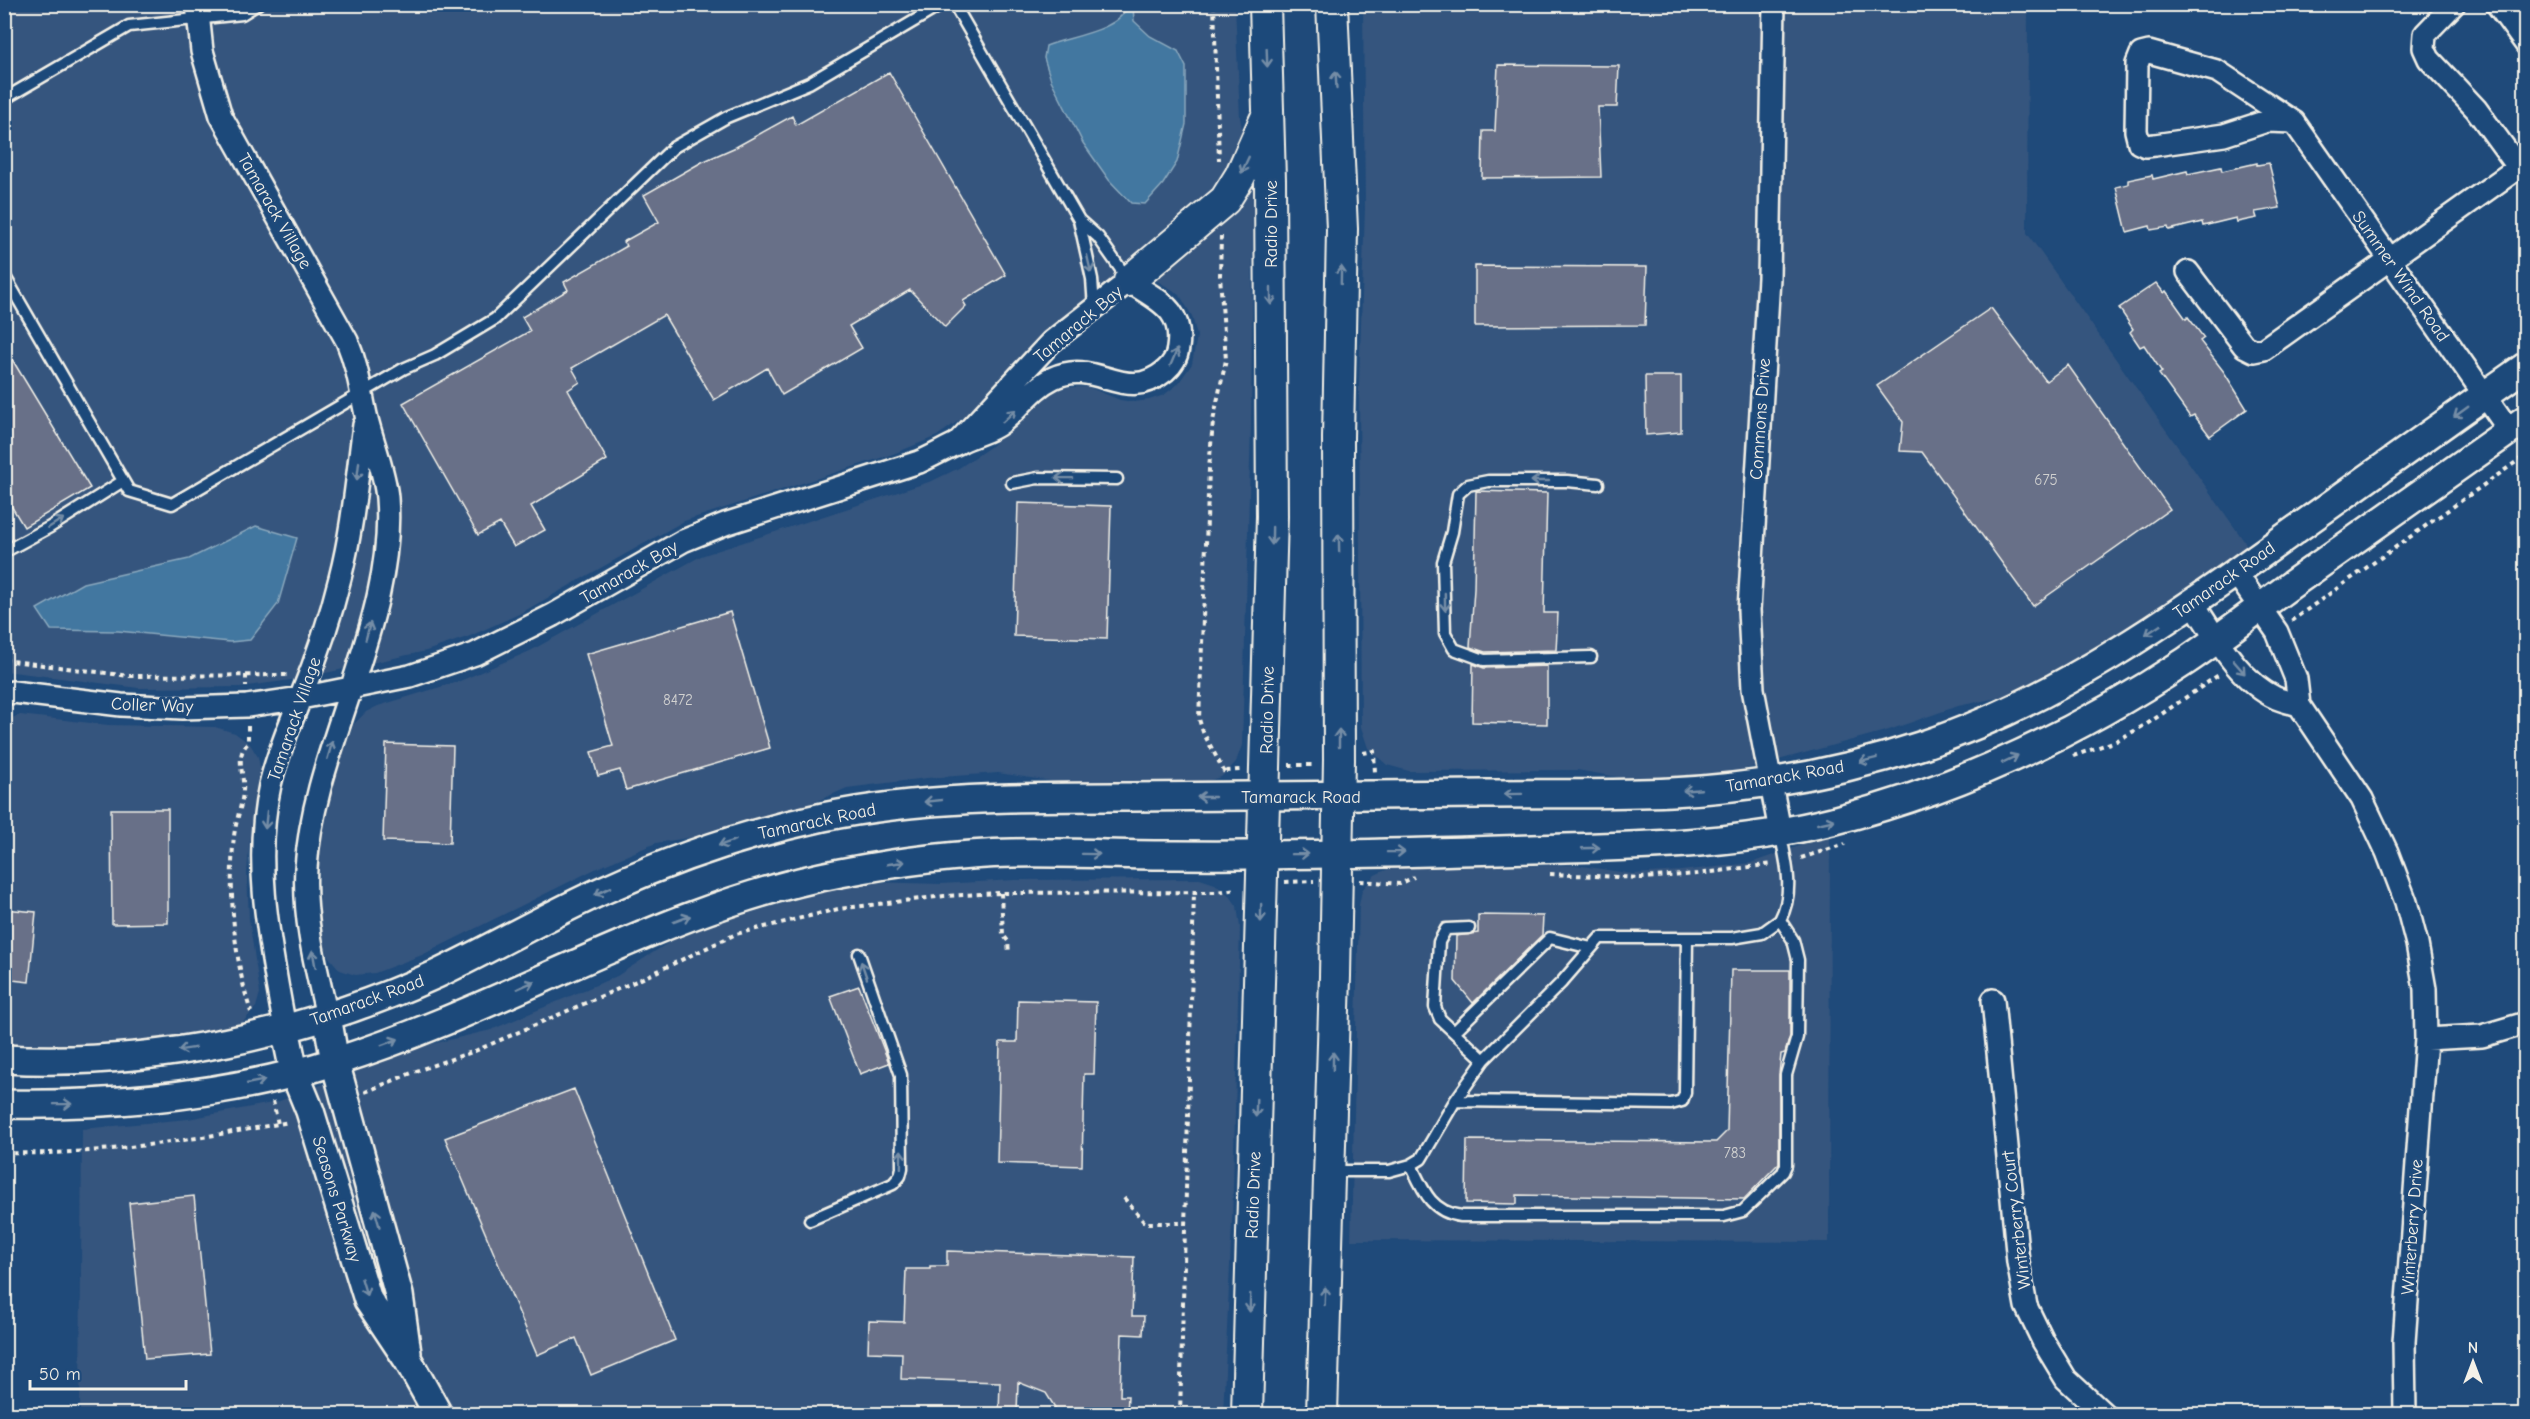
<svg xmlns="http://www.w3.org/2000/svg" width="2530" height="1419" viewBox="0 0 2530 1419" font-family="'Comic Neue',sans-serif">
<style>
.built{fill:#35557e}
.water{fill:#4377a0;stroke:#8aa8bd;stroke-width:1.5}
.building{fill:#677088;stroke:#f4f1e8;stroke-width:1.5}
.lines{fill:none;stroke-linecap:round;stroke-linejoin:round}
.service-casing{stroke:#f4f1e8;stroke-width:15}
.minor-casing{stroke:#f4f1e8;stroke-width:26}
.tertiary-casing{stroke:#f4f1e8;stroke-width:32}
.secondary-casing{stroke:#f4f1e8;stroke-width:34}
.path{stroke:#f4f1e8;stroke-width:4;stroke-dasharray:4.5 4.5;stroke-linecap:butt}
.service{stroke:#1f4a7a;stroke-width:10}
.minor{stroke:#1f4a7a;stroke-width:21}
.tertiary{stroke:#1f4a7a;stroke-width:27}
.secondary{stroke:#1f4a7a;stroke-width:30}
.oneway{stroke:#748da6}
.labels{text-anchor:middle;stroke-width:6;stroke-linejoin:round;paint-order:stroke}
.number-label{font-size:15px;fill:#d1d1d0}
.street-label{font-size:18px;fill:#f4f1e8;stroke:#1f4a7a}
</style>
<rect width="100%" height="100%" fill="#1f4a7a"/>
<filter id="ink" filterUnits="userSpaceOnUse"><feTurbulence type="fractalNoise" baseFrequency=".0167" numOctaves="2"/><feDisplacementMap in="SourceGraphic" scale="12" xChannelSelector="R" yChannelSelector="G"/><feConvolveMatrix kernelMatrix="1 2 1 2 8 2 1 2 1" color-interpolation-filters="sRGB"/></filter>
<g filter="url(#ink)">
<path class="built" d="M4,5H1235L1240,118L1253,181V213L1251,425L1242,745L1236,762L1221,777L1198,784H1071L998,773L927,778L847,788L792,812L718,833L656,843L595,869L422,955L375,973L355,975L340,970L328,956L320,933L319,852L325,813L346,743L354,724L366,712L378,706L460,681L530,651L701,556L932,481L959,468L990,447L1040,400L1056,390L1068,387H1088L1120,400L1134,402L1149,400L1164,395L1178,384L1192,364L1197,336L1192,316L1181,297L1173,290L1157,281L1128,271L978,407L937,436L893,454L684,521L519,614L470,636L426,651L298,679L240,687L139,688L5,671Z
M1363,5H2028L2027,233L2249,548L2108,644L2012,695L1958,706L1889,730L1723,775L1635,780L1577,770L1409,771L1387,765L1368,748L1361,727L1359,384L1365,208Z
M20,715L108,725L215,727L235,733L250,744L258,757L261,772L251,824L247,873L249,919L260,993L256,1007L243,1022L229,1027L143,1040L83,1045H5L4,721Z
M1830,835L1829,1242L1351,1240L1359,905L1362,890L1375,875L1392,867L1576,865L1633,874L1681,871L1751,863Z
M1200,879L1215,884L1230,896L1237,906L1240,927L1232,1222L1223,1414H80L82,1129L188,1119L277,1102L423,1046L491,1030L617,976L674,939L738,916L819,893L872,882L940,884L1015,880Z"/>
<path class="water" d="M1128,5H1133L1134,21L1150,36L1178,51L1186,67V124L1177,162L1163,184L1145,204L1131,203L1109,180L1083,143L1051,80L1044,58L1046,46C1070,36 1119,32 1128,5Z
M256,526L297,538L278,604L250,640L230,642L118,631L51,630L37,609L83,583L189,559Z"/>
<path class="building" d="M1498,65L1619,66L1617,107H1598L1601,177L1482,178L1483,131H1495Z
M889,72L1006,275L963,301L966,306L945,327L910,290L849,326L862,348L782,395L767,368L714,400L664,315L572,368L580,382L568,390L607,460L531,506L545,530L514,547L500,523L478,535L403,403L530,331L522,317L568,290L564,282L627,246L623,242L659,222L644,195L702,162L736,147L792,116L796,125Z
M2257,163V165L2269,163L2280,208L2255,212L2257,218L2237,222L2236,218L2203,226L2202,222L2169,230L2168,227L2151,230L2150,226L2127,232L2116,187L2128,184V180L2152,175L2153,179L2187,171L2188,174L2221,167L2222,171Z
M1475,266L1647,267L1645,325L1475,326Z
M2156,283L2164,293L2166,291L2186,319L2188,317L2204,338L2200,341L2224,372L2247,409L2210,436L2194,415L2190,417L2159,374L2162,372L2144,345L2140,347L2130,332L2133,329L2119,308Z
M1991,308L2046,381L2068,365L2170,509L2033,606L1922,452L1900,451L1903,422L1877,386Z
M4,346L90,488L24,527L4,494Z
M1645,376H1681V432L1646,435Z
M1476,491L1547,493L1544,613H1558L1556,650L1485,652L1470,647L1474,589Z
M1018,503L1111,506L1107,639L1014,636Z
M730,612L770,748L626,790L620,770L598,776L591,752L613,746L586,654Z
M1473,664L1484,668L1547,666V724L1472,722Z
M386,744L453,746L450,843L383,841Z
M111,809H168V923L112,924Z
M4,909L36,912L29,982L4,979Z
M1478,915L1543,916L1542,935L1473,1003L1455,981L1456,936L1478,933Z
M1731,970H1790V1036L1785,1053L1781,1054L1779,1075V1163L1744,1199L1517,1195V1204L1466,1203L1467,1140L1716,1142L1727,1131Z
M859,986L889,1063L860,1074L830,996Z
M1018,1000L1096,1002L1094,1074H1084L1082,1166L997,1163L1000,1042H1017Z
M574,1089L675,1340L591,1375L576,1338L537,1355L445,1138Z
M194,1196L210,1354L145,1359L129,1203Z
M947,1251L1134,1257L1132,1316H1144L1143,1335L1122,1334L1120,1396H1128L1127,1414H1059L1046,1393L1018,1382L1017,1414H999L1000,1382L901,1379L902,1353L868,1352L869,1321L904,1322L906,1269H930V1266H947Z"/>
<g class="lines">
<defs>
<path id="service" d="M954,4L1079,220L1092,279L1094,308
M4,99L129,26L242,14L258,4
M1079,220L1098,237L1129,281
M4,275L129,491L172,504L403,369L435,355L495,319L674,147L727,117L809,83L943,4
M1012,483L1038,478L1117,479
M4,552L50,527L123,481
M1591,657L1484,660L1454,649L1445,633L1443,562L1452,532L1458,494L1468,485L1488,481H1567L1598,484
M1469,928L1446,929L1439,942L1435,1007L1440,1019L1484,1060
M1454,1032L1550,938L1591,948
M1455,1101L1671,1104L1682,1101L1685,1093L1687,938
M1411,1165L1421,1159L1455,1101L1484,1060L1561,983L1600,938H1732L1762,933L1780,920
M1332,1171H1389L1411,1165C1423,1190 1431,1212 1461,1216H1724L1743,1211L1783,1172L1786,1165V1075L1797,1037L1798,960L1793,940L1780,920C1795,891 1786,862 1780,832
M810,1220L893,1184L900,1176L902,1168L901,1075L859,954"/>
<path id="minor" d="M197,4L202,51L221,116L347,341C358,368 360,387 366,415C372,441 385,472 387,498C392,562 371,629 351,689C332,747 310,806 306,868C303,918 316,968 327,1016
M1774,4L1769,278L1749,610L1753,689L1780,831
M2454,4L2425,34L2424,48L2429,59L2476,109L2519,168
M2497,4L2526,44
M2149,52L2217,71L2294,122L2267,121L2224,135L2155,145L2146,146L2139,143L2136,131L2137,64L2141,54Z
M2294,122L2509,430
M2188,272L2244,346L2254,351L2264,349L2526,162
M2236,573L2277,632L2296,679L2299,705L2362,799L2387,852L2406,902L2417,944L2425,989L2426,1039L2404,1342L2405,1414
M2193,603C2215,636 2239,681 2276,698C2283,701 2292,703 2299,705
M4,694L13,692L121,705L182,708L247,706L301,698L410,676L475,654L553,615L683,541L725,524L919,462C933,456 946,448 960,442C973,435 990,432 1001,423C1019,409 1032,388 1053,378C1097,357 1124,405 1165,371C1172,365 1177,358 1178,348C1184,308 1156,300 1129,281L1051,342L957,443
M1993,1000L2018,1262L2026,1306L2043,1341L2066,1379L2104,1414
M285,1028C271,949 252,865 270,785C277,755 289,727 300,699C316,660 330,619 340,578C353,528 357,476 364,425
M2426,1039L2482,1036L2526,1023"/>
<path id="tertiary" d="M327,1016L335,1062L399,1295L407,1353
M285,1028L294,1072L310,1111L368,1300L408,1360L438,1414
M4,1059C152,1067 303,1035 437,974C494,947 548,915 606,889C675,858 748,833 823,817C925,796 1028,797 1132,797C1249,797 1366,796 1483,794C1545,793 1609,795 1671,792C1756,788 1842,772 1923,745C2056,701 2171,619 2284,538C2364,481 2445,423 2526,366
M4,1104C116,1106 230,1095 337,1061C508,1007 662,907 840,873C897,862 955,854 1013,853C1067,852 1121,855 1175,855C1305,856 1435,852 1565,848C1654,846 1745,843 1832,821C1959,789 2077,733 2186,661C2223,636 2259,608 2295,582C2372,528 2449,473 2526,419"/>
<path id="secondary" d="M1129,281L1225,200L1240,176L1265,120
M1247,1414L1272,516L1270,180L1265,4
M1322,1414L1335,976L1339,760L1338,438L1342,229L1332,4"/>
</defs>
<use href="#service" class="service-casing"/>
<use href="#minor" class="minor-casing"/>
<use href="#tertiary" class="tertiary-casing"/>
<use href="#secondary" class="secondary-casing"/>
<path class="path" d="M1214,4L1219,160
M1221,236L1220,276L1226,360L1213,421L1209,469L1199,719L1203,732L1226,775
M2291,621L2526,455
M4,660L129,676L288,675
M246,675V686
M248,726V743C234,757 245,773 243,791C242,806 236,820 234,836C228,889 234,962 251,1012
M1363,753L1374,751L1375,773
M2073,756L2116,741L2147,724L2220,674
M1289,765H1315
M1226,771L1240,770
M1801,858L1845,844
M1550,874L1642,878L1697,874L1773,864
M1360,881L1400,884L1414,877
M1285,882L1314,881
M1001,893L1003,935L1008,941L1009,954
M365,1092L419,1070L475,1051L641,979L736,934L838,909L944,896L1001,893L1217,892L1236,889
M273,1101L278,1124
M4,1153C100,1156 195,1139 289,1122
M1124,1198L1145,1223H1185
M1180,1414L1194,892"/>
<use href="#service" class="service"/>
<use href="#minor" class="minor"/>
<use href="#tertiary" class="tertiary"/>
<use href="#secondary" class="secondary"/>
</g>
<defs><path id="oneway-shaft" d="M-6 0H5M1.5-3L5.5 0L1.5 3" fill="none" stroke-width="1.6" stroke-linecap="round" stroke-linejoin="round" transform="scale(1.5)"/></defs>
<g class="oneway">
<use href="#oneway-shaft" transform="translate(1267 58) rotate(88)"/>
<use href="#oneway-shaft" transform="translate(1336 80) rotate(-93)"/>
<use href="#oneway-shaft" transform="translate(1245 165) rotate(115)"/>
<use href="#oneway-shaft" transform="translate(1089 264) rotate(77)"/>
<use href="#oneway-shaft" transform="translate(1341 275) rotate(-89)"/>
<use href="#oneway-shaft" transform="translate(1271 296) rotate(90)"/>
<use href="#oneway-shaft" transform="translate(1174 357) rotate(-67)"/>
<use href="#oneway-shaft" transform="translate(2461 412) rotate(144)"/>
<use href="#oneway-shaft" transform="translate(1009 416) rotate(-44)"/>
<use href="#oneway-shaft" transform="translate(358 471) rotate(97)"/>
<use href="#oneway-shaft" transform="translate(1064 478) rotate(-179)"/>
<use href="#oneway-shaft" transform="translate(1540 481) rotate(180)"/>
<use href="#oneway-shaft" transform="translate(56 523) rotate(-32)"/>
<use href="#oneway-shaft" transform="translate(1272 536) rotate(91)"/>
<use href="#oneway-shaft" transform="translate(1339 543) rotate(-91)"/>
<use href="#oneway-shaft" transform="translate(1445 602) rotate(89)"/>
<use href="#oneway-shaft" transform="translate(2153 630) rotate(147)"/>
<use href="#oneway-shaft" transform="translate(368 631) rotate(-75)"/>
<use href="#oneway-shaft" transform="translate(2239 667) rotate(49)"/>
<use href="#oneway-shaft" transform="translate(1339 738) rotate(-90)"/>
<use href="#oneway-shaft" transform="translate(330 750) rotate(-74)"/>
<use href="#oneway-shaft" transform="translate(2010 759) rotate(-26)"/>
<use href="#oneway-shaft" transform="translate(1868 760) rotate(166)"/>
<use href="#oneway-shaft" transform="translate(1692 790) rotate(175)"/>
<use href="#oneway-shaft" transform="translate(1513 794) rotate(179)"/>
<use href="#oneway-shaft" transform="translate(1206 797) rotate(180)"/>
<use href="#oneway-shaft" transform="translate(933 801) rotate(174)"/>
<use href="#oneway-shaft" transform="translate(266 820) rotate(96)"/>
<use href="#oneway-shaft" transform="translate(1826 822) rotate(-13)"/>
<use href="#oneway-shaft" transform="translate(727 843) rotate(162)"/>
<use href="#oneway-shaft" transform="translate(1591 848) rotate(-2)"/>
<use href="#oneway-shaft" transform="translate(1396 852) rotate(-1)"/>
<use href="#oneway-shaft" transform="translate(1091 854) rotate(1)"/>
<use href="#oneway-shaft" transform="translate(1300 854) rotate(-1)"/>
<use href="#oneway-shaft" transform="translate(896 863) rotate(-8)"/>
<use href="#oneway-shaft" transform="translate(603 891) rotate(155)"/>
<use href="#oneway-shaft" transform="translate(1261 913) rotate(91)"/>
<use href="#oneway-shaft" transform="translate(682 919) rotate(-20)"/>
<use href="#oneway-shaft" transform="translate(314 959) rotate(-100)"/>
<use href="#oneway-shaft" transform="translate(864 970) rotate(-109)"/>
<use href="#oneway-shaft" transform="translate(526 985) rotate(-24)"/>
<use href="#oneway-shaft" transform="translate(390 1042) rotate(-21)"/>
<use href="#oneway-shaft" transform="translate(187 1049) rotate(171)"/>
<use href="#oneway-shaft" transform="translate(1333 1061) rotate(-89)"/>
<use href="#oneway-shaft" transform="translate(256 1082) rotate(-11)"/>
<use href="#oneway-shaft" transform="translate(63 1104) rotate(-1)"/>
<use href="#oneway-shaft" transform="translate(1256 1108) rotate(92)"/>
<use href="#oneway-shaft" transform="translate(901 1159) rotate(-89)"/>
<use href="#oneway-shaft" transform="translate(377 1218) rotate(-106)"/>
<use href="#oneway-shaft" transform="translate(364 1287) rotate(73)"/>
<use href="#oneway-shaft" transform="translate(1325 1296) rotate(-88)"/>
<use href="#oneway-shaft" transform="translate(1250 1303) rotate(92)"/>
</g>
</g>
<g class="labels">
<g class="number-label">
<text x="2046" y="485">675</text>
<text x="678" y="705">8472</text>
<text x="1735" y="1158">783</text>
</g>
<g class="street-label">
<text transform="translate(275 211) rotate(60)" y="6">Tamarack Village</text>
<text transform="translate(1271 224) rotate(-90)" y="6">Radio Drive</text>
<text transform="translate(2401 276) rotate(55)" y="6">Summer Wind Road</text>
<text transform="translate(1078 324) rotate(-40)" y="6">Tamarack Bay</text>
<text transform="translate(1760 419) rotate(-86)" y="6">Commons Drive</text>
<text transform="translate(629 572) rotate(-30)" y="6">Tamarack Bay</text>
<text transform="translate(2224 580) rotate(-35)" y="6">Tamarack Road</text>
<text transform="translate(152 705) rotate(2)" y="6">Coller Way</text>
<text transform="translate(1267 710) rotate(-89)" y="6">Radio Drive</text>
<text transform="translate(294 719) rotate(-71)" y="6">Tamarack Village</text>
<text transform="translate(1785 776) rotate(-10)" y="6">Tamarack Road</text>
<text x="1301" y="803">Tamarack Road</text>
<text transform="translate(817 821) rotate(-12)" y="6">Tamarack Road</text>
<text transform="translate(367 1000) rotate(-20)" y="6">Tamarack Road</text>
<text transform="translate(1253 1195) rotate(-88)" y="6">Radio Drive</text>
<text transform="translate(337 1199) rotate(73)" y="6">Seasons Parkway</text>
<text transform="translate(2016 1220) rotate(-97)" y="6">Winterberry Court</text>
<text transform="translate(2412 1227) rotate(-86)" y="6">Winterberry Drive</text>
</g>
</g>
<rect width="2530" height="1419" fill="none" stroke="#1f4a7a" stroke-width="24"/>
<rect x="12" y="12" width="2506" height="1395" fill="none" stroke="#f4f1e8" stroke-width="2" filter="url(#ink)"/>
<g transform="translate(2473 1362)" stroke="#1f4a7a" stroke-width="4.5" paint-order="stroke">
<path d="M0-4.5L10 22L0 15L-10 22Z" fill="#f4f1e8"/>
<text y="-9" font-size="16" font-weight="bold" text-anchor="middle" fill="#f4f1e8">N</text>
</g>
<path d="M30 1380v9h156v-9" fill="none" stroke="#f4f1e8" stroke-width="3"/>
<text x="39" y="1380" font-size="18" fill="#f4f1e8" stroke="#1f4a7a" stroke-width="4.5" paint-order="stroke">50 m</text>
</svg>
